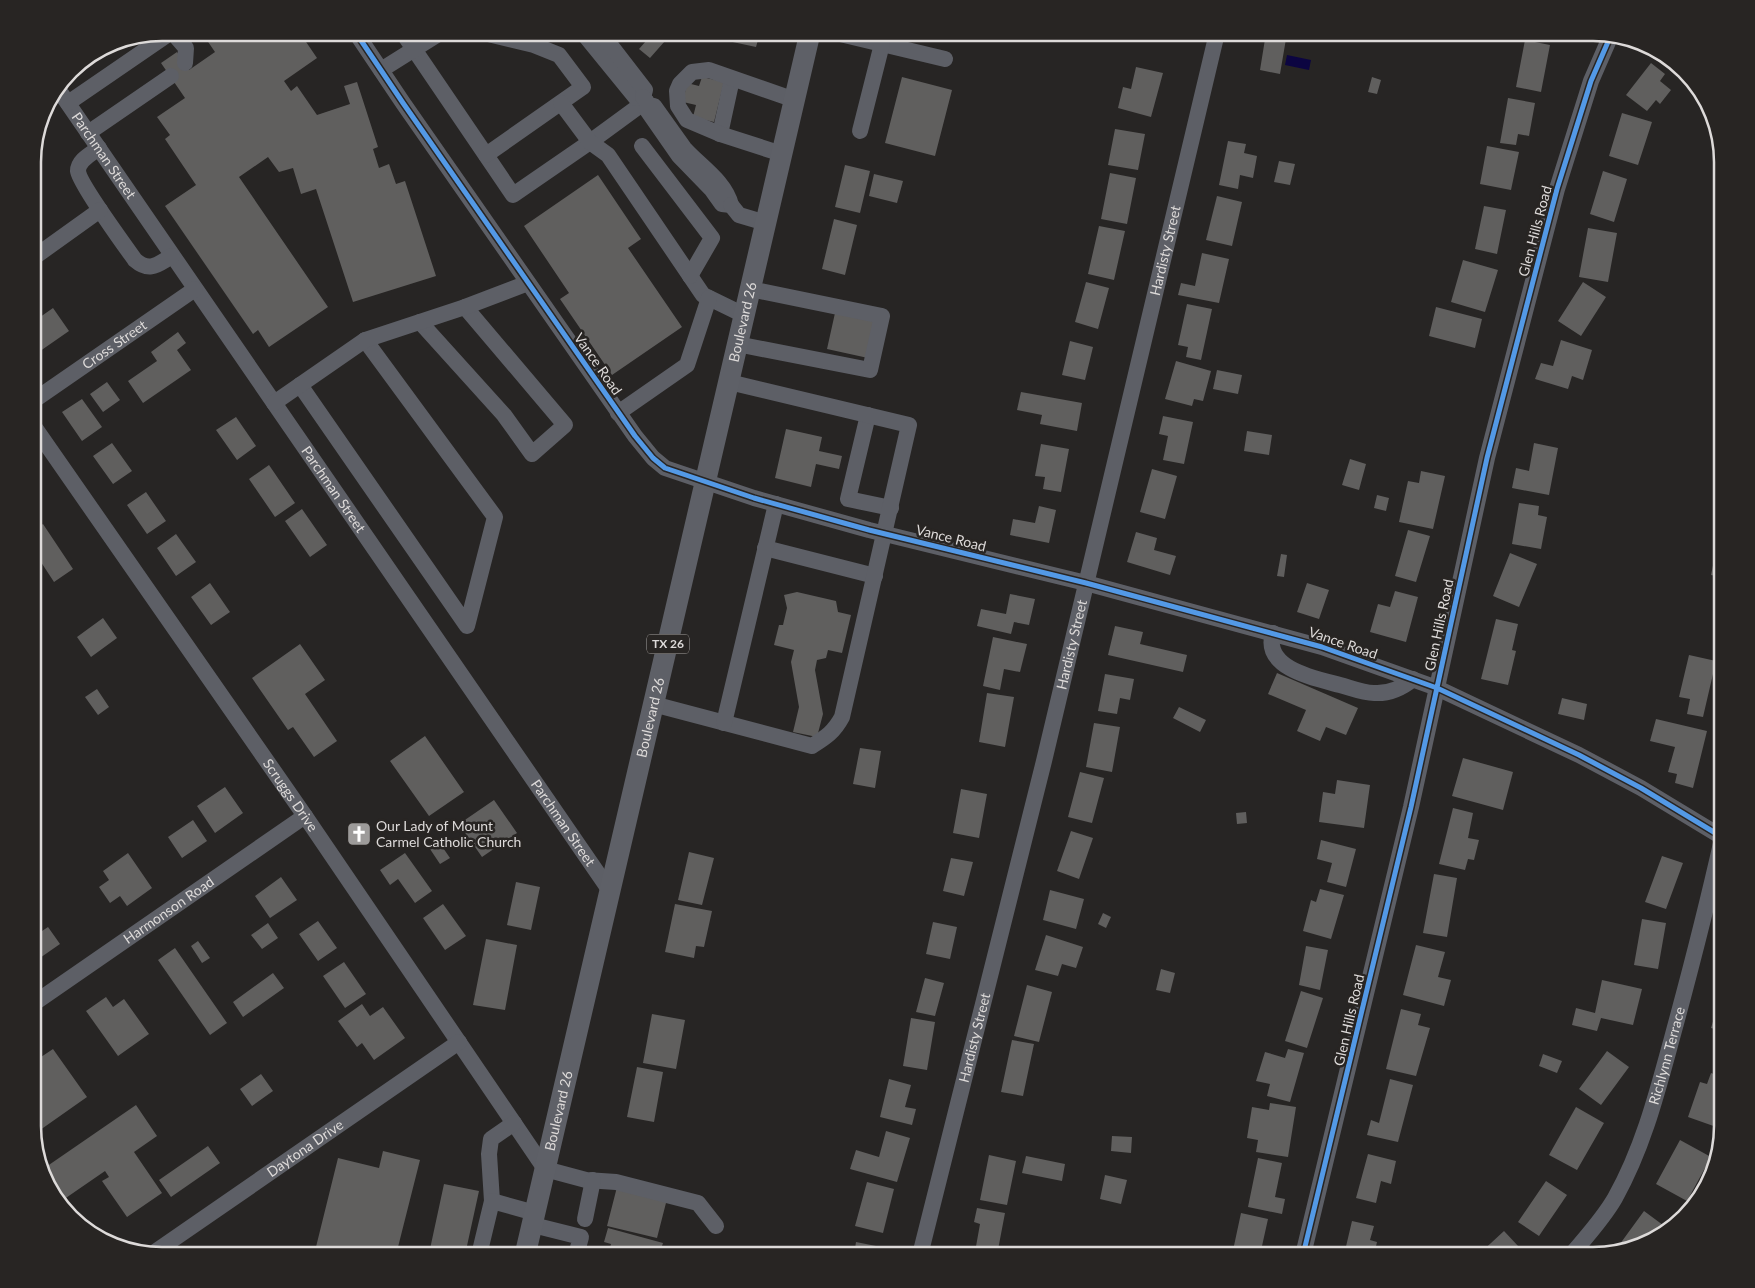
<svg xmlns="http://www.w3.org/2000/svg" width="1755" height="1288" viewBox="0 0 1755 1288" font-family="Lato,sans-serif">
<style>
.water{fill:#0c0541}
.building{fill:#605f5e}
.lines{fill:none;stroke-linecap:round;stroke-linejoin:round}
.minor{stroke:#5d5f66;stroke-width:16}
.major{stroke:#5e6067;stroke-width:21}
.cycleway-casing{stroke:#282523;stroke-width:8}
.cycleway{stroke:#5399e6;stroke-width:5}
.labels{text-anchor:middle;stroke-width:5;stroke-linejoin:round;paint-order:stroke}
.shield{fill:#282523;stroke:#a7a4a2;stroke-width:1}
.shield-label{font-size:12px;font-weight:bold;fill:#dddad9}
.street-label{font-size:14px;fill:#dddad9;stroke:#282523}
.poi-label{font-size:14px;fill:#dddad9;stroke:#282523;text-anchor:start}
.rim{fill:none;stroke:#dddad9;stroke-width:2.5}
</style>
<rect width="100%" height="100%" fill="#272524"/>
<path class="water" d="M1287,55L1311,60L1309,70L1285,65Z"/>
<path class="building" d="M202,33H300L317,58L284,81L291,91L297,86L317,115L350,104L344,86L357,82L378,147L373,149L379,168L389,164L396,184L405,181L436,276L353,302L316,189L301,194L293,168L279,172L268,157L239,177L328,307L269,347L258,330L253,334L165,206L196,185L165,139L170,135L157,117L185,98L161,63L177,52L189,70L215,52Z
M653,33H672L650,58L639,49Z
M715,33H760L756,47L714,38Z
M1266,33H1287L1280,74L1260,70Z
M1525,40L1550,45L1541,92L1516,87Z
M1651,63L1665,74L1660,81L1671,90L1660,104L1656,100L1647,111L1626,95Z
M1136,67L1163,73L1151,117L1118,108L1123,87L1131,89Z
M702,77L724,82L714,122L693,117L696,105L683,102L687,83L699,86Z
M902,77L952,90L935,156L885,143Z
M1372,77L1381,80L1377,94L1368,92Z
M1508,98L1535,103L1529,136L1518,134L1516,145L1500,143Z
M1622,113L1652,122L1638,165L1609,156Z
M1115,129L1145,134L1138,170L1108,165Z
M1228,141L1246,144L1244,153L1257,156L1253,178L1240,175L1238,189L1219,185Z
M1487,146L1519,152L1511,190L1480,184Z
M1279,161L1295,164L1290,185L1274,182Z
M845,165L870,171L860,213L835,207Z
M1603,171L1627,179L1614,222L1590,214Z
M1110,173L1136,178L1127,224L1101,219Z
M874,174L903,181L897,203L869,196Z
M598,175L641,239L628,248L682,327L612,375L560,299L569,293L524,226Z
M1217,196L1242,202L1232,246L1206,240Z
M1484,206L1506,210L1497,254L1475,249Z
M834,219L857,225L845,275L822,269Z
M1099,226L1125,231L1114,280L1088,274Z
M1588,228L1617,233L1608,282L1579,277Z
M1202,253L1229,259L1219,303L1178,295L1181,283L1195,286Z
M1463,260L1498,270L1485,312L1451,302Z
M1086,282L1109,288L1098,329L1075,322Z
M1583,282L1606,297L1581,336L1558,321Z
M1187,304L1212,309L1201,360L1186,357L1188,347L1178,345Z
M1436,307L1482,319L1475,348L1429,336Z
M53,308L69,331L33,356V322Z
M835,313L876,322L868,358L827,349Z
M178,332L186,343L177,350L191,370L143,403L128,381L157,361L151,352Z
M1561,340L1592,350L1583,380L1572,376L1568,389L1535,379L1541,363L1553,366Z
M1070,341L1093,347L1085,380L1062,375Z
M1176,361L1211,371L1203,401L1194,399L1192,406L1165,399Z
M1217,370L1242,375L1238,394L1213,389Z
M107,382L120,400L103,412L90,394Z
M1021,392L1082,403L1077,431L1040,424L1042,415L1017,410Z
M82,399L102,427L82,441L62,412Z
M1163,416L1193,422L1184,464L1163,460L1168,436L1159,434Z
M236,417L256,446L237,460L216,430Z
M786,429L822,437L819,451L842,456L839,469L816,464L811,487L775,478Z
M1247,431L1272,435L1269,455L1244,451Z
M112,443L132,471L113,484L93,456Z
M1534,443L1558,448L1549,495L1512,488L1516,468L1529,471Z
M1041,444L1069,449L1061,492L1043,489L1045,477L1035,476Z
M1350,459L1366,464L1359,490L1342,485Z
M269,465L295,503L275,517L249,479Z
M1152,469L1177,476L1165,519L1140,512Z
M1421,471L1445,476L1433,529L1399,522L1408,481L1419,483Z
M146,492L166,521L147,534L127,505Z
M1377,495L1389,498L1386,511L1374,508Z
M1519,503L1539,506L1538,515L1547,517L1541,549L1512,544Z
M1039,506L1056,510L1049,543L1010,535L1013,519L1035,523Z
M302,509L327,545L310,557L285,521Z
M1722,522V577L1711,575Z
M43,524L73,569L54,582L37,556L33,559V531Z
M1408,530L1430,536L1416,582L1395,576Z
M1136,532L1157,538L1154,550L1176,556L1170,575L1127,562Z
M176,534L196,562L176,576L157,548Z
M1510,553L1537,564L1519,607L1493,596Z
M1281,554L1287,555L1284,577L1277,576Z
M210,583L230,612L211,625L191,597Z
M1307,583L1329,590L1319,619L1297,612Z
M1395,591L1418,597L1406,642L1370,632L1378,604L1390,607Z
M797,592L836,601L838,612L851,615L842,653L828,650L826,658L817,660L815,670L823,714L817,737L793,732L799,707L791,662L794,650L774,645L779,625H783L787,608L784,595Z
M1010,594L1035,599L1029,625L1014,622L1011,634L977,626L981,609L1006,614Z
M103,618L117,638L91,657L77,637Z
M1496,619L1518,624L1512,650L1516,651L1508,685L1481,679Z
M1115,626L1143,632L1140,644L1187,655L1183,672L1108,655Z
M993,637L1027,644L1020,672L1004,669L1000,690L983,686Z
M300,644L325,680L305,694L337,741L314,757L293,727L288,730L252,678Z
M1689,655L1716,661L1703,717L1687,714L1690,699L1679,697Z
M1277,673L1358,708L1346,735L1326,727L1320,741L1297,731L1306,710L1268,694Z
M1105,674L1134,679L1130,700L1120,698L1117,714L1098,711Z
M97,689L109,707L98,715L85,697Z
M987,693L1014,697L1005,747L979,742Z
M1562,698L1587,704L1584,720L1558,714Z
M1179,707L1206,720L1200,732L1173,718Z
M1656,719L1707,731L1693,788L1675,783L1677,774L1668,772L1675,747L1650,741Z
M1094,723L1120,727L1112,772L1086,767Z
M425,736L464,792L429,816L390,761Z
M860,748L881,751L875,788L853,784Z
M1463,758L1513,772L1503,810L1452,796Z
M1080,772L1104,778L1092,823L1068,817Z
M1337,780L1370,785L1364,828L1319,822L1323,792L1335,794Z
M225,787L243,813L215,833L197,806Z
M961,789L987,794L979,838L953,833Z
M494,800L517,833L482,857L459,824Z
M1453,808L1473,813L1468,838L1479,840L1474,860L1468,859L1465,870L1439,864Z
M1246,812L1247,823L1237,824L1236,813Z
M193,820L207,841L182,858L168,837Z
M1071,831L1093,838L1079,879L1057,871Z
M1321,840L1356,849L1346,887L1327,882L1332,863L1317,859Z
M439,842L450,858L440,864L430,849Z
M689,852L714,858L702,905L678,900Z
M128,853L152,888L127,906L120,896L110,903L99,887L109,880L103,871Z
M405,853L432,891L415,903L398,879L390,885L380,870Z
M1662,856L1683,863L1666,909L1645,902Z
M951,858L973,862L964,896L943,891Z
M1434,874L1457,878L1447,937L1423,933Z
M281,877L297,900L270,918L255,896Z
M516,882L540,887L531,930L507,925Z
M1320,889L1344,895L1331,939L1303,931L1311,900L1316,902Z
M1050,890L1084,899L1076,929L1043,920Z
M443,904L466,936L445,950L423,918Z
M675,904L712,911L704,947L696,946L694,958L665,952Z
M1103,913L1111,917L1106,928L1098,924Z
M1642,919L1666,923L1658,969L1634,965Z
M318,921L337,948L318,961L299,934Z
M933,922L957,927L950,959L926,954Z
M268,923L278,938L262,949L251,935Z
M48,927L60,944L37,960L33,955V937Z
M1046,935L1083,947L1076,968L1062,964L1058,976L1035,970Z
M486,939L517,945L505,1010L473,1005Z
M198,941L210,958L202,963L191,946Z
M1416,945L1445,952L1438,977L1451,980L1444,1006L1403,995Z
M1306,946L1328,950L1320,990L1299,985Z
M175,948L227,1023L210,1035L158,960Z
M344,962L366,994L345,1008L323,976Z
M1161,969L1175,973L1170,993L1156,990Z
M273,973L284,988L243,1017L233,1002Z
M925,978L944,983L935,1016L916,1012Z
M1602,980L1642,989L1633,1025L1601,1018L1597,1031L1572,1025L1576,1008L1595,1013Z
M1027,985L1052,992L1039,1042L1014,1036Z
M1301,991L1323,998L1307,1048L1285,1041Z
M1722,993V1061L1714,1058L1722,1031L1711,1028Z
M106,997L113,1007L124,999L149,1034L118,1056L86,1011Z
M362,1004L370,1016L383,1007L405,1038L374,1060L362,1043L357,1047L338,1021Z
M1401,1009L1421,1014L1418,1025L1430,1028L1416,1076L1386,1069Z
M652,1014L685,1020L676,1069L643,1063Z
M911,1018L935,1022L927,1070L903,1066Z
M1012,1040L1034,1044L1023,1096L1001,1092Z
M53,1049L87,1097L33,1135V1057L35,1061Z
M1288,1049L1304,1053L1290,1102L1267,1096L1270,1084L1256,1081L1265,1052L1285,1058Z
M1607,1051L1629,1067L1601,1105L1579,1089Z
M1543,1054L1562,1061L1557,1073L1539,1066Z
M637,1067L663,1072L654,1122L627,1117Z
M1711,1073L1722,1077V1129L1688,1117L1700,1082L1707,1084Z
M261,1074L273,1091L252,1106L240,1089Z
M889,1079L911,1085L905,1107L916,1109L912,1125L880,1117Z
M1390,1079L1413,1085L1398,1142L1367,1135L1371,1120L1379,1123Z
M1270,1103L1296,1107L1288,1157L1256,1152L1258,1140L1247,1138L1252,1107L1269,1110Z
M136,1105L157,1136L134,1152L162,1193L127,1217L102,1181L109,1177L105,1171L60,1202L50,1191L43,1169Z
M1576,1107L1604,1123L1577,1170L1549,1155Z
M886,1131L910,1138L897,1182L850,1169L856,1150L879,1157Z
M1112,1136L1132,1137L1131,1153L1111,1151Z
M1680,1140L1711,1157L1687,1201L1656,1184Z
M208,1146L220,1163L171,1197L159,1180Z
M383,1151L420,1160L396,1255H314L338,1158L379,1168Z
M1368,1154L1396,1161L1391,1184L1381,1181L1376,1203L1356,1198Z
M989,1155L1016,1161L1007,1205L980,1200Z
M1026,1156L1065,1164L1062,1181L1022,1173Z
M1258,1158L1282,1163L1275,1197L1285,1199L1282,1214L1248,1207Z
M1105,1175L1127,1180L1121,1204L1100,1199Z
M1546,1181L1567,1195L1539,1236L1518,1222Z
M867,1182L894,1189L883,1233L855,1226Z
M444,1184L479,1191L465,1255L430,1249Z
M617,1187L667,1199L657,1238L607,1226Z
M977,1208L1005,1213L997,1255L975,1252L980,1224L974,1222Z
M1644,1211L1667,1228L1651,1242L1619,1249L1617,1248Z
M1241,1213L1268,1219L1260,1255H1232Z
M1352,1221L1374,1226L1370,1240L1377,1242L1374,1255H1344Z
M608,1228L663,1243L659,1255H608L611,1244L604,1242Z
M1504,1231L1519,1247L1510,1255H1478Z
M856,1242L876,1246L874,1255H854Z"/>
<g class="lines">
<g class="minor">
<path d="M173,33L186,48L185,63"/>
<path d="M356,33L403,103L635,436L653,458L665,468L754,498L869,530L1086,583L1322,647L1437,688L1579,755L1641,788L1722,837"/>
<path d="M403,33L513,195L590,142L646,101"/>
<path d="M484,33L534,45L559,55L583,87L486,155"/>
<path d="M583,33L636,98L643,97"/>
<path d="M601,33L645,90L643,97"/>
<path d="M836,33L945,59"/>
<path d="M381,70L440,33"/>
<path id="s1" d="M58,89L610,891"/>
<path d="M643,97L649,105L647,110L679,156L712,190L722,204L731,205C725,181 700,166 684,148C674,134 664,120 654,106L649,105"/>
<path d="M68,103L170,33"/>
<path d="M561,103L590,142L608,155L703,295L744,315"/>
<path d="M860,131L882,44"/>
<path d="M88,133L171,76"/>
<path d="M720,134L732,79"/>
<path d="M642,146L712,238L690,276"/>
<path d="M99,148C91,154 78,160 78,171C79,183 125,246 135,260C150,273 158,264 172,256"/>
<path d="M782,154L720,134L687,120L678,106L677,91L680,84L692,72L709,70L795,100"/>
<path d="M731,205L739,215L766,223"/>
<path d="M33,258L100,210"/>
<path d="M420,322L504,415L532,454L565,425L465,307"/>
<path d="M737,344L870,370L882,316L750,289"/>
<path d="M300,385L467,626L495,517L365,340"/>
<path id="s2" d="M33,401L195,289"/>
<path d="M274,403L365,340L465,307L528,283"/>
<path d="M618,413L687,365L709,298"/>
<path d="M868,415L848,499L891,508"/>
<path id="s3" d="M33,425L305,816L545,1169L586,1180L616,1182L698,1203L716,1226"/>
<path d="M765,548L875,576"/>
<path d="M1273,633C1262,669 1317,679 1340,685C1351,688 1363,693 1374,693C1389,694 1402,688 1413,679"/>
<path d="M653,704L812,746C826,737 834,732 842,717L909,425L729,382"/>
<path d="M724,723L776,504"/>
<path id="s4" d="M33,1004L305,816"/>
<path d="M492,1201L489,1154L491,1139L514,1123"/>
<path d="M585,1219L593,1180"/>
<path d="M533,1225L581,1237L576,1255"/>
<path id="s5" d="M152,1254L459,1042"/>
<path d="M479,1255L492,1201L535,1213"/>
<path id="s6" d="M920,1255L1044,761L1217,33"/>
<path d="M1303,1255L1411,807L1487,458L1557,189L1591,81L1611,35"/>
<path id="s7" d="M1571,1255C1586,1237 1603,1219 1615,1198C1643,1148 1657,1093 1672,1038C1690,972 1707,906 1722,839"/>
</g>
<path class="major" id="s8" d="M525,1255L810,33"/>
<defs>
<path id="cycleway" d="M356,33L403,103L635,436L653,458L665,468L754,498L869,530L1086,583L1322,647L1437,688L1579,755L1641,788L1722,837
M1303,1255L1411,807L1487,458L1557,189L1591,81L1611,35"/>
</defs>
<use href="#cycleway" class="cycleway-casing"/>
<use href="#cycleway" class="cycleway"/>
</g>
<defs>
<symbol id="church-square" viewBox="-11 -11 22 22"><rect x="-9" y="-9" width="18" height="18" rx="4" fill="#9d9b9a" stroke="#282523"/><path d="M-1.2-6h2.4v3.5h3.3v2.4h-3.3V6h-2.4V-.1h-3.3v-2.4h3.3Z" fill="#fff"/></symbol>
</defs>
<g fill-rule="evenodd">
<use href="#church-square" x="345" y="820" width="28" height="28"/>
</g>
<g class="labels">
<rect class="shield" x="647" y="634.5" width="42" height="19" rx="4"/>
<g class="shield-label">
<text x="668" y="648">TX 26</text>
</g>
<g class="street-label">
<text dy="5" stroke="none"><textPath href="#s1" startOffset="81">Parchman Street</textPath></text>
<text transform="translate(1535 231) rotate(-75)" y="5">Glen Hills Road</text>
<text dy="5" stroke="none"><textPath href="#s6" startOffset="1034">Hardisty Street</textPath></text>
<text dy="5" stroke="none"><textPath href="#s8" startOffset="958">Boulevard 26</textPath></text>
<text dy="5" stroke="none"><textPath href="#s2" startOffset="99">Cross Street</textPath></text>
<text transform="translate(598 364) rotate(55)" y="5">Vance Road</text>
<text dy="5" stroke="none"><textPath href="#s1" startOffset="486">Parchman Street</textPath></text>
<text transform="translate(951 538) rotate(14)" y="5">Vance Road</text>
<text transform="translate(1439 625) rotate(-78)" y="5">Glen Hills Road</text>
<text transform="translate(1343 643) rotate(19)" y="5">Vance Road</text>
<text dy="5" stroke="none"><textPath href="#s6" startOffset="629">Hardisty Street</textPath></text>
<text dy="5" stroke="none"><textPath href="#s8" startOffset="552">Boulevard 26</textPath></text>
<text dy="5" stroke="none"><textPath href="#s3" startOffset="451">Scruggs Drive</textPath></text>
<text dy="5" stroke="none"><textPath href="#s1" startOffset="891">Parchman Street</textPath></text>
<text dy="5" stroke="none"><textPath href="#s4" startOffset="165">Harmonson Road</textPath></text>
<text transform="translate(1349 1020) rotate(-77)" y="5">Glen Hills Road</text>
<text dy="5" stroke="none"><textPath href="#s6" startOffset="224">Hardisty Street</textPath></text>
<text dy="5" stroke="none"><textPath href="#s7" startOffset="224">Richlynn Terrace</textPath></text>
<text dy="5" stroke="none"><textPath href="#s8" startOffset="148">Boulevard 26</textPath></text>
<text dy="5" stroke="none"><textPath href="#s5" startOffset="186">Daytona Drive</textPath></text>
</g>
<g class="poi-label">
<text x="376" y="831">Our Lady of Mount<tspan x="376" dy="16">Carmel Catholic Church</tspan></text>
</g>
</g>
<path d="M0 0H1755V1288H0ZM162 41H1593A121 121 0 0 1 1714 162V1126A121 121 0 0 1 1593 1247H162A121 121 0 0 1 41 1126V162A121 121 0 0 1 162 41Z" fill="#282523" fill-rule="evenodd"/>
<path class="rim" d="M162 41H1593A121 121 0 0 1 1714 162V1126A121 121 0 0 1 1593 1247H162A121 121 0 0 1 41 1126V162A121 121 0 0 1 162 41Z"/>
</svg>
